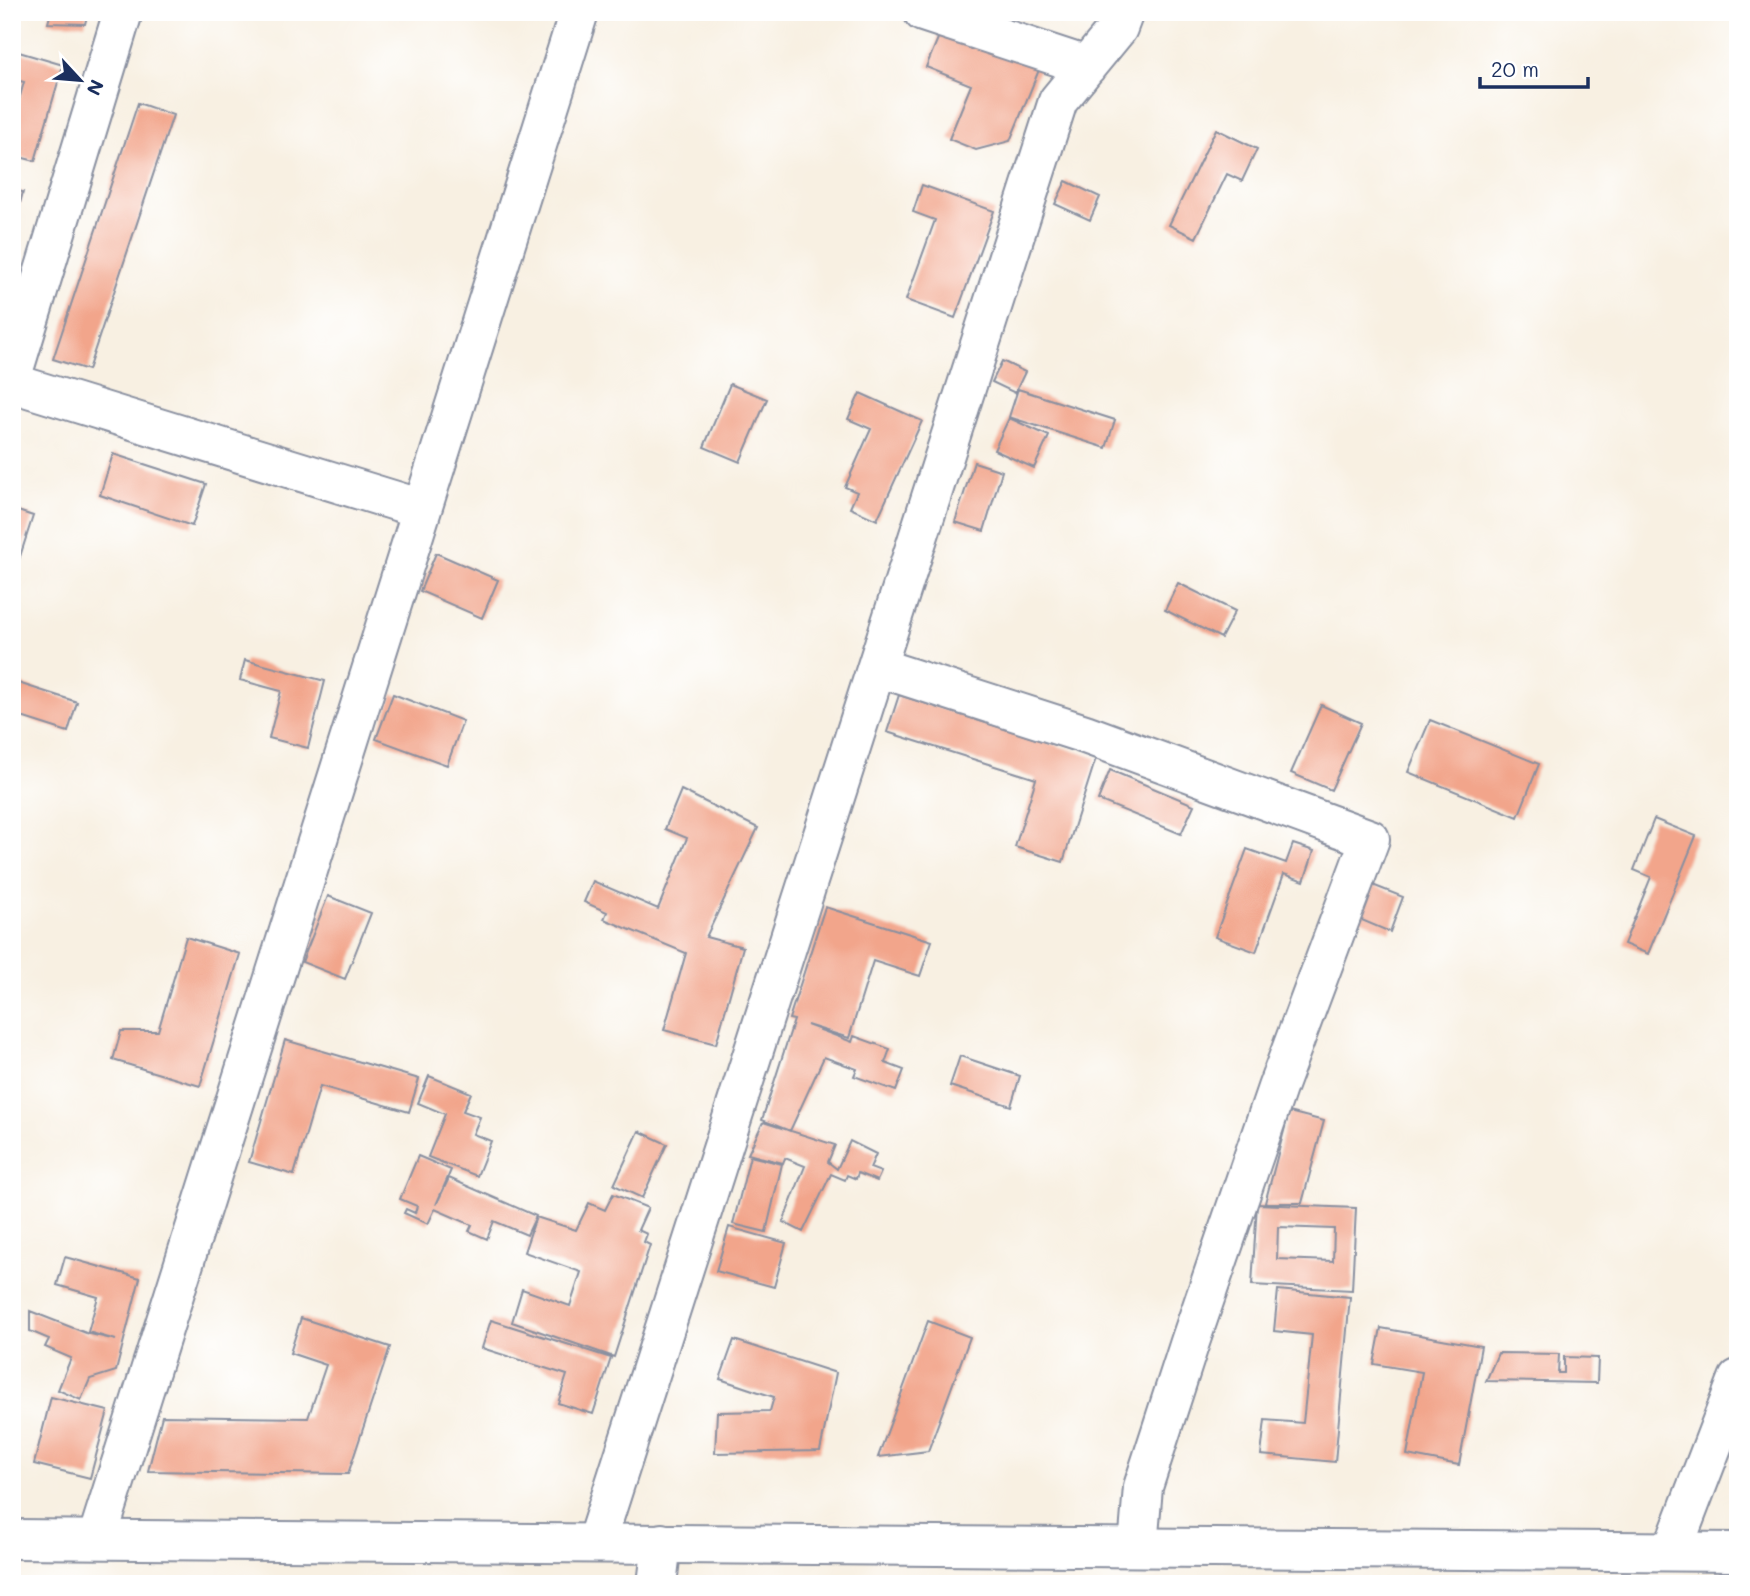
<svg xmlns="http://www.w3.org/2000/svg" width="1750" height="1596" viewBox="0 0 1750 1596" font-family="Mali,sans-serif">
<style>
.building{fill:#f2a58b;fill-rule:evenodd}
.lines{fill:none;stroke-linecap:round;stroke-linejoin:round}
.minor-casing{stroke:#8a90a0;stroke-width:42}
.tertiary-casing{stroke:#8a90a0;stroke-width:42}
.minor{stroke:#fff;stroke-width:38}
.tertiary{stroke:#fff;stroke-width:38}
</style>
<rect width="100%" height="100%" fill="#fff"/>
<filter id="ink" filterUnits="userSpaceOnUse"><feTurbulence type="fractalNoise" baseFrequency=".0143" numOctaves="2"/><feDisplacementMap in="SourceGraphic" scale="14" xChannelSelector="R" yChannelSelector="G"/><feConvolveMatrix kernelMatrix="1 2 1 2 8 2 1 2 1" color-interpolation-filters="sRGB"/></filter>
<filter id="wash" filterUnits="userSpaceOnUse"><feTurbulence type="fractalNoise" baseFrequency=".00686" numOctaves="4" result="noise"/><feDisplacementMap in="SourceGraphic" scale="28" xChannelSelector="R" yChannelSelector="G"/><feGaussianBlur stdDeviation="1.57" result="paint"/><feColorMatrix in="noise" values="0 0 0 0 0 0 0 0 0 0 0 0 0 0 0 0 0 1.4 0 .05"/><feComposite in="paint" operator="in"/></filter>
<g filter="url(#wash)">
<rect width="100%" height="100%" fill="#f8f0e2"/>
<g id="blocks">
<path class="building" d="M51,12H88L85,24L48,23Z
M944,24L1041,65L1010,141L976,150L949,139L971,85L926,67Z
M12,50L63,65L35,161L12,155V125L24,82L12,79Z
M138,103L173,115L88,370L53,359Z
M1216,129L1257,149L1242,181L1227,174L1196,238L1169,225Z
M1066,181L1100,197L1090,220L1055,204Z
M922,185L994,211L955,318L906,300L935,220L913,212Z
M12,190L23,192L13,230H12Z
M1002,361L1025,372L1015,393L992,382Z
M730,384L767,399L740,462L704,447Z
M1018,389L1115,420L1106,448L1009,417Z
M860,393L922,421L877,520L850,508L857,492L845,487L871,429L848,419Z
M1009,418L1049,436L1034,468L994,450Z
M113,454L206,484L192,526L100,495Z
M974,462L1002,471L984,531L955,522Z
M12,509L33,516L15,572L12,571Z
M436,553L498,580L482,618L420,591Z
M1178,583L1235,611L1221,638L1165,610Z
M245,660L325,681L308,748L269,738L281,691L240,680Z
M12,681L77,702L68,732L12,714Z
M393,694L463,721L447,765L376,739Z
M899,695L1096,758L1063,862L1015,847L1036,779L887,732Z
M1321,705L1361,723L1331,790L1291,773Z
M1430,720L1539,764L1518,817L1408,772Z
M1110,770L1194,805L1181,834L1098,800Z
M681,790L758,828L706,937L743,947L716,1044L664,1030L686,953L604,919L607,912L584,902L593,881L658,909L687,838L665,829Z
M1654,819L1696,836L1648,954L1624,944L1651,877L1634,870Z
M1738,841V861L1730,858Z
M1293,844L1314,851L1304,881L1284,874L1256,952L1215,937L1247,849L1286,863Z
M1370,884L1403,897L1390,932L1357,918Z
M328,896L371,913L345,979L302,962Z
M825,907L932,941L920,976L873,961L849,1038L807,1025L852,1042L854,1036L890,1049L885,1063L904,1070L896,1091L854,1076L857,1069L824,1057L790,1131L762,1120L794,1020L789,1019Z
M186,937L240,954L200,1086L113,1060L121,1031H158Z
M285,1040L419,1079L409,1112L320,1086L294,1175L249,1162Z
M960,1056L1020,1076L1011,1106L950,1086Z
M429,1076L471,1093L463,1111L480,1117L473,1134L491,1141L477,1176L428,1157L445,1114L418,1103Z
M1289,1112L1324,1121L1302,1203H1265Z
M763,1122L835,1145L828,1162L837,1169L850,1141L876,1154L870,1168L881,1172L877,1181L858,1173L856,1179L847,1175L845,1180L831,1174L803,1232L783,1222L805,1166L785,1158L783,1163L748,1154Z
M639,1131L667,1144L642,1198L614,1185Z
M418,1156L451,1170L436,1205L449,1178L536,1216L527,1235L494,1221L487,1239L469,1231L472,1225L435,1209L428,1224L404,1213L406,1209L415,1213L417,1206L400,1199Z
M750,1156L782,1164L766,1232L733,1224Z
M613,1194L648,1208L638,1230L647,1234L644,1242L650,1245L614,1357L512,1322L522,1289L570,1306L581,1272L524,1252L536,1217L576,1230L589,1203L605,1210Z
M1257,1204L1356,1208L1352,1290L1252,1285ZM1278,1227L1334,1229L1333,1261L1277,1259Z
M729,1227L786,1243L774,1287L716,1271Z
M65,1257L140,1278L116,1371L90,1379L81,1400L58,1390L71,1358L45,1347L49,1339L30,1331V1311L86,1333L116,1340L88,1332L98,1297L57,1285Z
M1278,1290L1350,1297L1335,1462L1261,1455L1265,1420L1303,1423L1312,1335L1274,1331Z
M301,1318L390,1347L348,1474L148,1471L162,1416L308,1418L326,1365L290,1353Z
M491,1320L611,1358L593,1414L558,1403L567,1375L482,1348Z
M928,1321L970,1337L928,1451L878,1457Z
M1381,1328L1481,1346L1459,1465L1407,1455L1422,1372L1374,1364Z
M734,1340L836,1373L820,1451L715,1453L717,1412L770,1411L774,1397L720,1379Z
M1498,1353L1559,1354L1558,1373H1564V1357L1598,1358L1597,1383L1486,1381Z
M51,1397L108,1411L90,1478L34,1464Z"/>
</g>
</g>
<g filter="url(#ink)">
<use href="#blocks" fill-opacity="0" stroke="#8a90a0" stroke-width="2"/>
<g class="lines">
<defs>
<path id="minor" d="M923,12L1087,66
M12,376L123,12
M12,383L422,509
M877,667L1085,734L1370,839L1277,1088L1190,1342L1143,1487L1138,1547
M97,1539L579,12
M596,1543L1058,101L1118,28L1124,12
M1672,1551L1738,1379
M657,1584L662,1543"/>
<path id="tertiary" d="M12,1539L1738,1552"/>
</defs>
<use href="#minor" class="minor-casing"/>
<use href="#tertiary" class="tertiary-casing"/>
<use href="#minor" class="minor"/>
<use href="#tertiary" class="tertiary"/>
</g>
</g>
<rect width="1750" height="1596" fill="none" stroke="#fff" stroke-width="42"/>
<g transform="translate(80 80) rotate(116)" stroke="#ffffff" stroke-width="5" paint-order="stroke">
<path d="M0-5L12 26L0 18L-12 26Z" fill="#1b2f5e"/>
<text y="-10" font-size="19" font-weight="bold" text-anchor="middle" fill="#1b2f5e">N</text>
</g>
<path d="M1480 77v10h108v-10" fill="none" stroke="#1b2f5e" stroke-width="3.5"/>
<text x="1491" y="77" font-size="21" fill="#1b2f5e" stroke="#ffffff" stroke-width="5" paint-order="stroke">20 m</text>
</svg>
